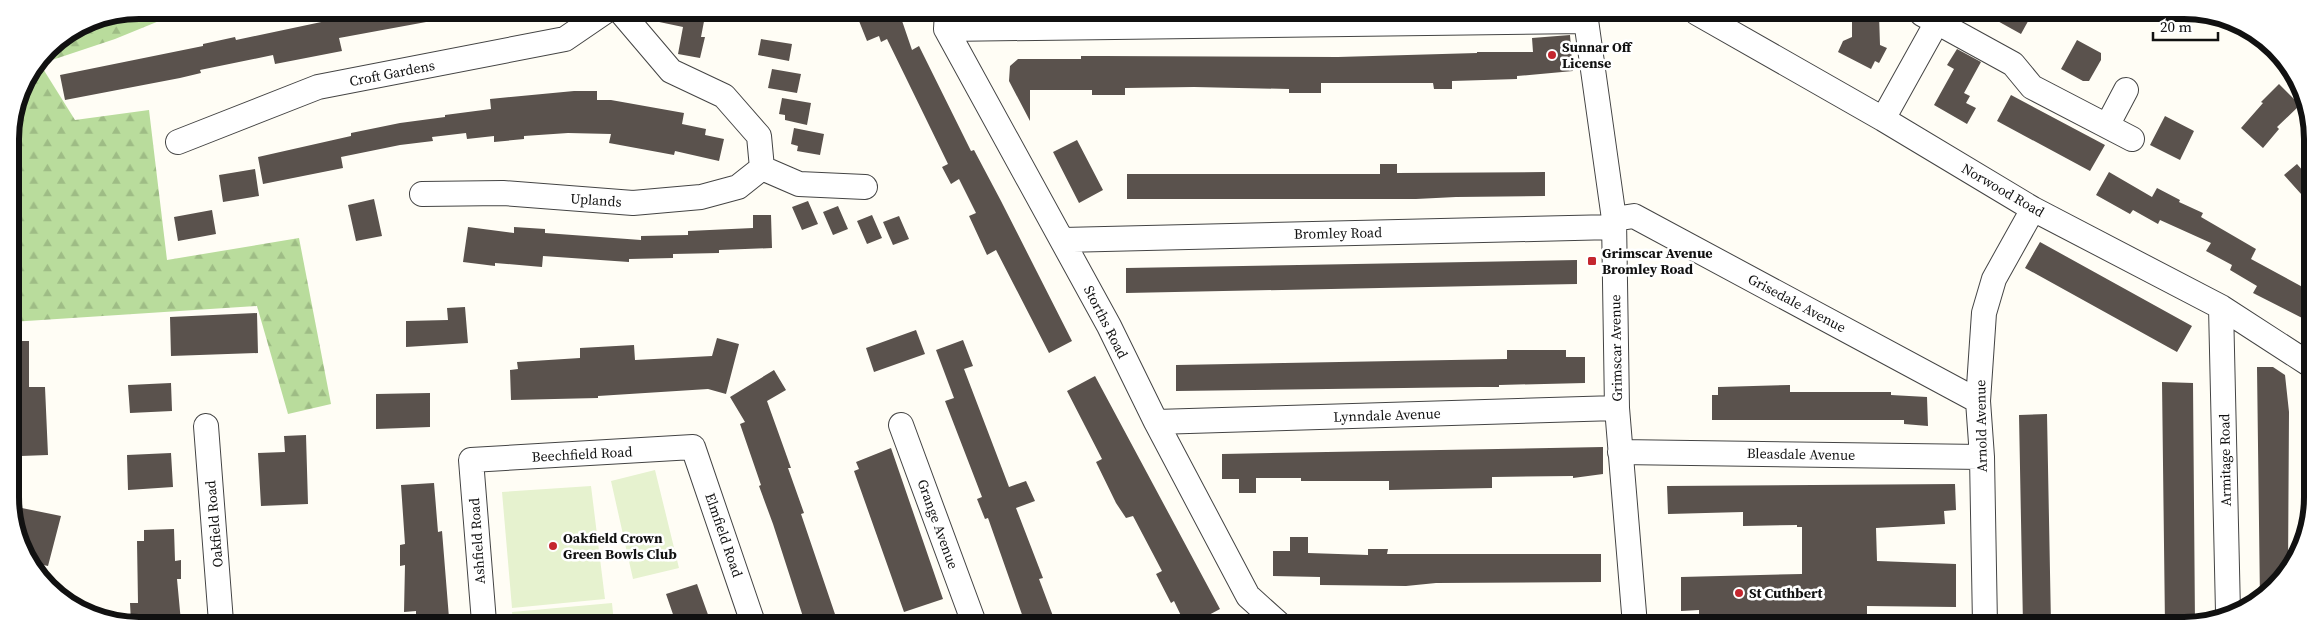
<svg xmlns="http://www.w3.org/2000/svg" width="2323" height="636" viewBox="0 0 2323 636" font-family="'Source Serif 4',serif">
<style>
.forest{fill:url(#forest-firs)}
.pitch{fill:#e6f2cf}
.building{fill:#5a524d}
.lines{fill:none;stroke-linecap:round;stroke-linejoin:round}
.minor-casing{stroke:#444;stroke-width:26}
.minor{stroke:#fff;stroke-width:24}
.poi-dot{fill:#c4262e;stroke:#fff;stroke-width:2}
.labels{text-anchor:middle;stroke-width:5;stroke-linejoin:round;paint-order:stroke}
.poi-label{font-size:14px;font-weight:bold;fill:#111;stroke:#fff;text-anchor:start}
.street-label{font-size:14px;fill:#111;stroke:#fff}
.rim{fill:none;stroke:#111;stroke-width:6}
</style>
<defs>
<pattern id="forest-firs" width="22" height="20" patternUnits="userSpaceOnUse" patternTransform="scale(1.25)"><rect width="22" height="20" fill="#b9dc9c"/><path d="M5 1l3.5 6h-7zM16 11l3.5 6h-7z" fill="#9ebc85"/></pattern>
</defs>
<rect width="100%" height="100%" fill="#fffdf5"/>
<path class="forest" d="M138,10H186L115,39L40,64L75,120L149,110L167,260L299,238L331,404L288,414L257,306L11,322L10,130L20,89L48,47L90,20Z"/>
<path class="pitch" d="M655,470L679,568L633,579L611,481Z
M591,486L605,599L512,608L502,492Z
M612,603L614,623L513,622L512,612Z"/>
<path class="building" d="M378,10L436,11L437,20L339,38L342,51L275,64L273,55L200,70L201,73L180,78L65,100L60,75L203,46V44L235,37L236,40Z
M645,11H706L701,37H705L700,58L678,54L683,27L645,19Z
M855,11L899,12L912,50L919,46L971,151L974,150L1001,201L1072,341L1049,353L996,250L987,255L969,216L976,213L959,179L951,184L942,167L948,164L887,39L881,42L879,36L867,41Z
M1852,14H1879L1880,45L1887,48L1879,63L1875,61L1871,69L1838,52L1843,41L1852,37Z
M1985,14H2032L2021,34Z
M1570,35L1573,71L1517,76V79L1452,81V89H1434L1433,83H1321V93H1289V89L1194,87L1125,88V95H1092V90H1030V121L1009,81L1010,66L1018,59H1081V56H1102L1338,57L1477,53V52H1533L1532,38Z
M761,39L792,44L789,61L758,55Z
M2077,40L2101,53V60L2089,81H2083L2061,69Z
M1957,49L1981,62L1964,93L1970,96L1966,103L1976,108L1967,124L1934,105L1954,69L1947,65Z
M772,69L801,74L797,93L768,88Z
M2279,84L2300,105L2277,127L2279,129L2263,148L2241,128L2263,103L2261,102Z
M574,91H597V100H611L684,113L682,124L706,129L705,135L724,139L719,161L675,151L674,155L609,143L611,134L568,133L524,136V139L494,142V136L467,139L466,133L432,137L433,141L400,145L341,157L343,168L263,184L258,157L351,136V133L400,123L445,117V115L491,109L490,99Z
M2011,95L2105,145L2090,171L1997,121Z
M782,98L811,103L807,125L785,120V115L779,114Z
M2165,116L2194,131L2180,160L2150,145Z
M794,128L824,134L820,155L797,151L798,146L791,144Z
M1077,140L1103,190L1079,203L1053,152Z
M1380,164H1397V173L1545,172V196L1456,197L1416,199H1127V174H1380Z
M2297,164L2310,179V204L2284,175Z
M255,169L259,196L223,202L219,175Z
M2109,172L2152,197L2157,188L2180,200L2179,202L2203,213L2201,217L2256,249L2251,259L2310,291V322L2253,293L2257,286L2230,270L2232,265L2206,251L2211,243L2160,220L2158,224L2133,210L2130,214L2096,195Z
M374,199L382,236L356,241L348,205Z
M808,201L818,224L802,230L792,207Z
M838,206L848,229L833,235L823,212Z
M212,210L216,234L178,241L174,217Z
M753,215H771L772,248L719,250V253L673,254V258L629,259V262L543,256L542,267L495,263V266L463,262L468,227L514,233V227L545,229V233L641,240V236L688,235V231L753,228Z
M872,215L882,238L867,244L857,221Z
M899,216L909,239L893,245L883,222Z
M2040,242L2192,326L2177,352L2025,268Z
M1577,260V284L1126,293V268Z
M465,307L468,343L406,347V321L448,320L447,308Z
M257,313L258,353L171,356L170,317Z
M916,330L925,354L874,372L866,348Z
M717,338L739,344L726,394L708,389L598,396V398L511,400L510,370L518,369L517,362L580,358V348L634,345L635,360L712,356Z
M963,340L973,366L964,369L1009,487L1026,481L1035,501L1016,508L1043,578L1039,579L1056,624L1025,623L988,518L985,519L977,499L982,497L945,401L954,398L936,350Z
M11,341H29V387H45L48,455L21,456L20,424L12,425Z
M1507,350H1566V357H1585V383L1499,385V387H1480L1176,391V365L1507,359Z
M2257,367H2273L2285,375L2289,412L2288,572L2260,601Z
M774,370L786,390L767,401L791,468H788L804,513L801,514L838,623H805L773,524L759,486L761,485L740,424L745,422L730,397Z
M1095,376L1220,609L1192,624H1185L1174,601L1171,603L1156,574L1162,571L1133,516L1126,518L1116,503L1096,462L1102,459L1067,391Z
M2162,382L2193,383L2195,625L2193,626H2165Z
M171,383L172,411L130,413L128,385Z
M1790,385V392H1891V395L1927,397L1928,426L1904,424V420H1712V395H1718V387Z
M430,393V427L376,429V394Z
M2047,414L2051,625H2023L2019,415Z
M306,435L308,504L261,506L258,453L285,452L284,436Z
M1603,447V474L1573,478V476L1492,477V488L1389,490V481H1301V478H1256V493H1239V479H1222V454Z
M891,448L943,599L904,612L854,471L859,469L856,462Z
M171,453L173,487L128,490L127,455Z
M434,483L438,532L442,531L449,618L416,620V611L404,612L405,565L400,566V545L405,544L401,485Z
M1955,484L1956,510L1944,511L1945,524L1876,528L1877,561L1956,564V607L1867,606V619L1699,622V610L1681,611V577L1802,574V527H1797V525L1743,526V512L1668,514L1667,486Z
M12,506L61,516L48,566L34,563L12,522Z
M174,529L175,561L181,560V579H177L181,622H131L130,603H138L137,541H144V530Z
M1290,537H1308V553L1368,555V549H1388L1387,554H1601V582L1436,583L1406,586L1320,585V577L1273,576V551H1290Z
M697,584L711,623H676L666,594Z"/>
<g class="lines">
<defs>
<path id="minor" d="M947,12L946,29L1109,326L1156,422L1248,596L1279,624
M1585,13L1614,219L1617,408L1635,625
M1697,13L1883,119L2033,209L2221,307L2309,364
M1922,14L2013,64L2032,87L2132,139
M946,29L1586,21
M1883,119L1937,22
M2107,126L2126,90
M178,142L318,87L565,39L606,11
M762,168L799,184L865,187
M422,194L503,193L633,203L701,197L738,187L762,168L759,136L724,96L671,71L620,11
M1614,219L1634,216L1978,401
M1063,240L1614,227
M2221,307L2228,612
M1156,422L1617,408
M901,425L974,623
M206,426L221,622
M1620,452L1982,457
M484,622L471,460L693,447L753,623
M1985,625L1982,457L1978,401L1984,313L1994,279L2033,209"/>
</defs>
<use href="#minor" class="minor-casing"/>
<use href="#minor" class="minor"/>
</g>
<g class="poi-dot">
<circle cx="1552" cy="55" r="5"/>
<rect x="1587" y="256" width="10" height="10" rx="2.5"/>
<circle cx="553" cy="546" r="5"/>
<circle cx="1739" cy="593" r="5"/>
</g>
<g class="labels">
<g class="poi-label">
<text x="1562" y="52">Sunnar Off<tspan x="1562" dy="16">License</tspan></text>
<text x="1602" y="258">Grimscar Avenue<tspan x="1602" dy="16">Bromley Road</tspan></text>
<text x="563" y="543">Oakfield Crown<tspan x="563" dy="16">Green Bowls Club</tspan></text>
<text x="1749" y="598">St Cuthbert</text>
</g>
<g class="street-label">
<text transform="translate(392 73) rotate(-11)" y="5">Croft Gardens</text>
<text transform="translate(2003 190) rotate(30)" y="5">Norwood Road</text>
<text transform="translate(596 200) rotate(4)" y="5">Uplands</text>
<text transform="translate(1338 233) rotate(-1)" y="5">Bromley Road</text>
<text transform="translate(1797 303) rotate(28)" y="5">Grisedale Avenue</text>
<text transform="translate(1106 322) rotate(63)" y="5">Storths Road</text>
<text transform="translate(1616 348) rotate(-91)" y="5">Grimscar Avenue</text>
<text transform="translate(1387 415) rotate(-2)" y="5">Lynndale Avenue</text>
<text transform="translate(1981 426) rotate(-91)" y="5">Arnold Avenue</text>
<text transform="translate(582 454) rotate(-3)" y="5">Beechfield Road</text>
<text transform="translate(1801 454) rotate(1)" y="5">Bleasdale Avenue</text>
<text transform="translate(2225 460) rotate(-91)" y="5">Armitage Road</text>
<text transform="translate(214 524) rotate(-95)" y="5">Oakfield Road</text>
<text transform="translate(938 524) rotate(70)" y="5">Grange Avenue</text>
<text transform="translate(724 535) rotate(71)" y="5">Elmfield Road</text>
<text transform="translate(477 541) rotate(-94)" y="5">Ashfield Road</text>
</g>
</g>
<path d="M0 0H2323V636H0ZM139 19H2184A120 120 0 0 1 2304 139V497A120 120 0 0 1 2184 617H139A120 120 0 0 1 19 497V139A120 120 0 0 1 139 19Z" fill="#fff" fill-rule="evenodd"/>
<path class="rim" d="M139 19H2184A120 120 0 0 1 2304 139V497A120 120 0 0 1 2184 617H139A120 120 0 0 1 19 497V139A120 120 0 0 1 139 19Z"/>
<path d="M2153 32v8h65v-8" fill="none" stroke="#111111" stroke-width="2.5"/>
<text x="2160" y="32" font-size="15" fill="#111111" stroke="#ffffff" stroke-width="4" paint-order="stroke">20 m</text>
</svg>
